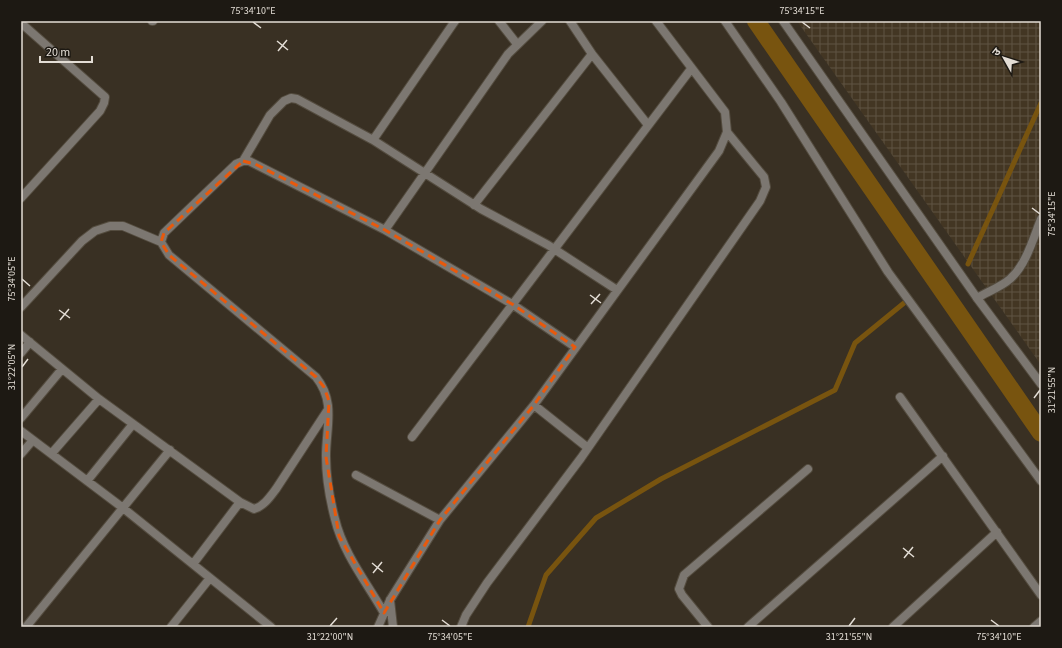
<svg xmlns="http://www.w3.org/2000/svg" width="1062" height="648" viewBox="0 0 1062 648" font-family="'Source Sans 3','Noto Sans Devanagari',sans-serif">
<style>
.industrial{fill:url(#industrial-grid)}
.lines{fill:none;stroke-linecap:round;stroke-linejoin:round}
.stream{stroke:#78540f;stroke-width:5}
.canal{stroke:#78540f;stroke-width:18}
.service-casing{stroke:#544c3f;stroke-width:10}
.minor-casing{stroke:#544c3f;stroke-width:10}
.service{stroke:#7c7771;stroke-width:8}
.minor{stroke:#7c7771;stroke-width:8}
.marked{fill:none;stroke:#e8590c;stroke-width:3;stroke-dasharray:8 5;stroke-linejoin:round}
.ticks{fill:none;stroke:#e3ddd5;stroke-width:1.5}
.neatline{fill:none;stroke:#e3ddd5;stroke-width:1.5}
.ticks-label{font-size:10px;text-anchor:middle;fill:#e3ddd5}
</style>
<defs>
<pattern id="industrial-grid" width="8" height="8" patternUnits="userSpaceOnUse"><rect width="8" height="8" fill="#433623"/><path d="M0 4h8M4 0v8" fill="none" stroke="#5e5342"/></pattern>
</defs>
<rect width="100%" height="100%" fill="#393023"/>
<path class="industrial" d="M797,21H1041V365Z"/>
<g class="lines">
<path class="stream" d="M968,264L1041,103
M528,627L546,575L596,518L661,479L835,390L855,343L904,303"/>
<path class="canal" d="M756,21L1041,433"/>
<defs>
<path id="service" d="M977,298C987,292 1001,287 1010,279C1026,265 1033,239 1041,219"/>
<path id="minor" d="M152,21H153
M499,21L517,44
M570,21L592,54L648,125
M725,21L781,102L888,272L1041,481
M783,21L977,298L1041,384
M21,23L105,97L104,103L100,111L21,198
M373,140L455,21
M243,161L270,115L284,101L291,98L297,99L373,140L481,209L548,245L617,290
M474,205L592,54
M385,230L508,54L542,21
M21,307L82,241L95,231L110,226H123L161,242
M21,335L99,399L240,502L254,509C264,506 270,497 276,489L327,411
M21,353L30,342
M900,397L1041,595
M534,405L588,448
M21,418L62,369
M21,431L123,508L271,627
M412,437L691,69
M52,453L99,399
M21,454L33,440
M356,475L440,520
M87,481L133,424
M193,564L240,502
M390,600L393,627
M384,613C367,583 343,553 335,519C330,500 326,476 326,456C326,427 336,402 316,377L169,255L161,242L164,233L236,164L243,161H249L385,230L512,304L575,347
M26,627L170,450
M171,627L210,578
M378,627L390,600L440,520L534,405L719,151L727,132L725,112L656,21
M461,627L466,615L487,583L581,458L760,201L766,187L764,177L727,132
M708,627L682,595L679,589L684,575L808,469
M748,627L943,456
M893,627L997,532
M1034,627L1041,621"/>
</defs>
<use href="#service" class="service-casing"/>
<use href="#minor" class="minor-casing"/>
<use href="#service" class="service"/>
<use href="#minor" class="minor"/>
</g>
<path class="marked" d="M243,161L255,164L385,230L512,304L575,347L534,405L440,520L384,613L339,536L326,457L329,401L324,387L316,377L169,255L161,242L164,233Z"/>
<path class="ticks" d="M253,22L261,28M802,22L810,28M277,41L288,50M278,51L287,40M1032,208L1040,214M22,279L30,286M590,295L601,303M591,304L600,294M59,310L70,318M60,320L69,309M22,367L28,359M1034,398L1040,390M903,548L914,557M904,558L913,547M372,563L383,572M373,573L382,562M442,620L450,626M991,620L999,626M330,626L337,618M849,626L855,618"/>
<rect width="1062" height="648" fill="none" stroke="#1d1913" stroke-width="44"/>
<g transform="translate(1004 58) rotate(309)" stroke="#1d1913" stroke-width="3" paint-order="stroke">
<path d="M0-3L7 15L0 10L-7 15Z" fill="#e3ddd5"/>
<text y="-6" font-size="11" font-weight="bold" text-anchor="middle" fill="#e3ddd5">उ</text>
</g>
<path d="M40 56v6h52v-6" fill="none" stroke="#e3ddd5" stroke-width="2"/>
<text x="46" y="56" font-size="12" fill="#e3ddd5" stroke="#1d1913" stroke-width="3" paint-order="stroke">20 m</text>
<rect x="22" y="22" width="1018" height="604" class="neatline"/>
<g class="ticks-label">
<text x="253" y="14">75°34'10"E</text>
<text x="802" y="14">75°34'15"E</text>
<text transform="translate(1051 214) rotate(-90)" y="4">75°34'15"E</text>
<text transform="translate(11 279) rotate(-90)" y="4">75°34'05"E</text>
<text transform="translate(11 367) rotate(-90)" y="4">31°22'05"N</text>
<text transform="translate(1051 390) rotate(-90)" y="4">31°21'55"N</text>
<text x="330" y="640">31°22'00"N</text>
<text x="450" y="640">75°34'05"E</text>
<text x="849" y="640">31°21'55"N</text>
<text x="999" y="640">75°34'10"E</text>
</g>
</svg>
